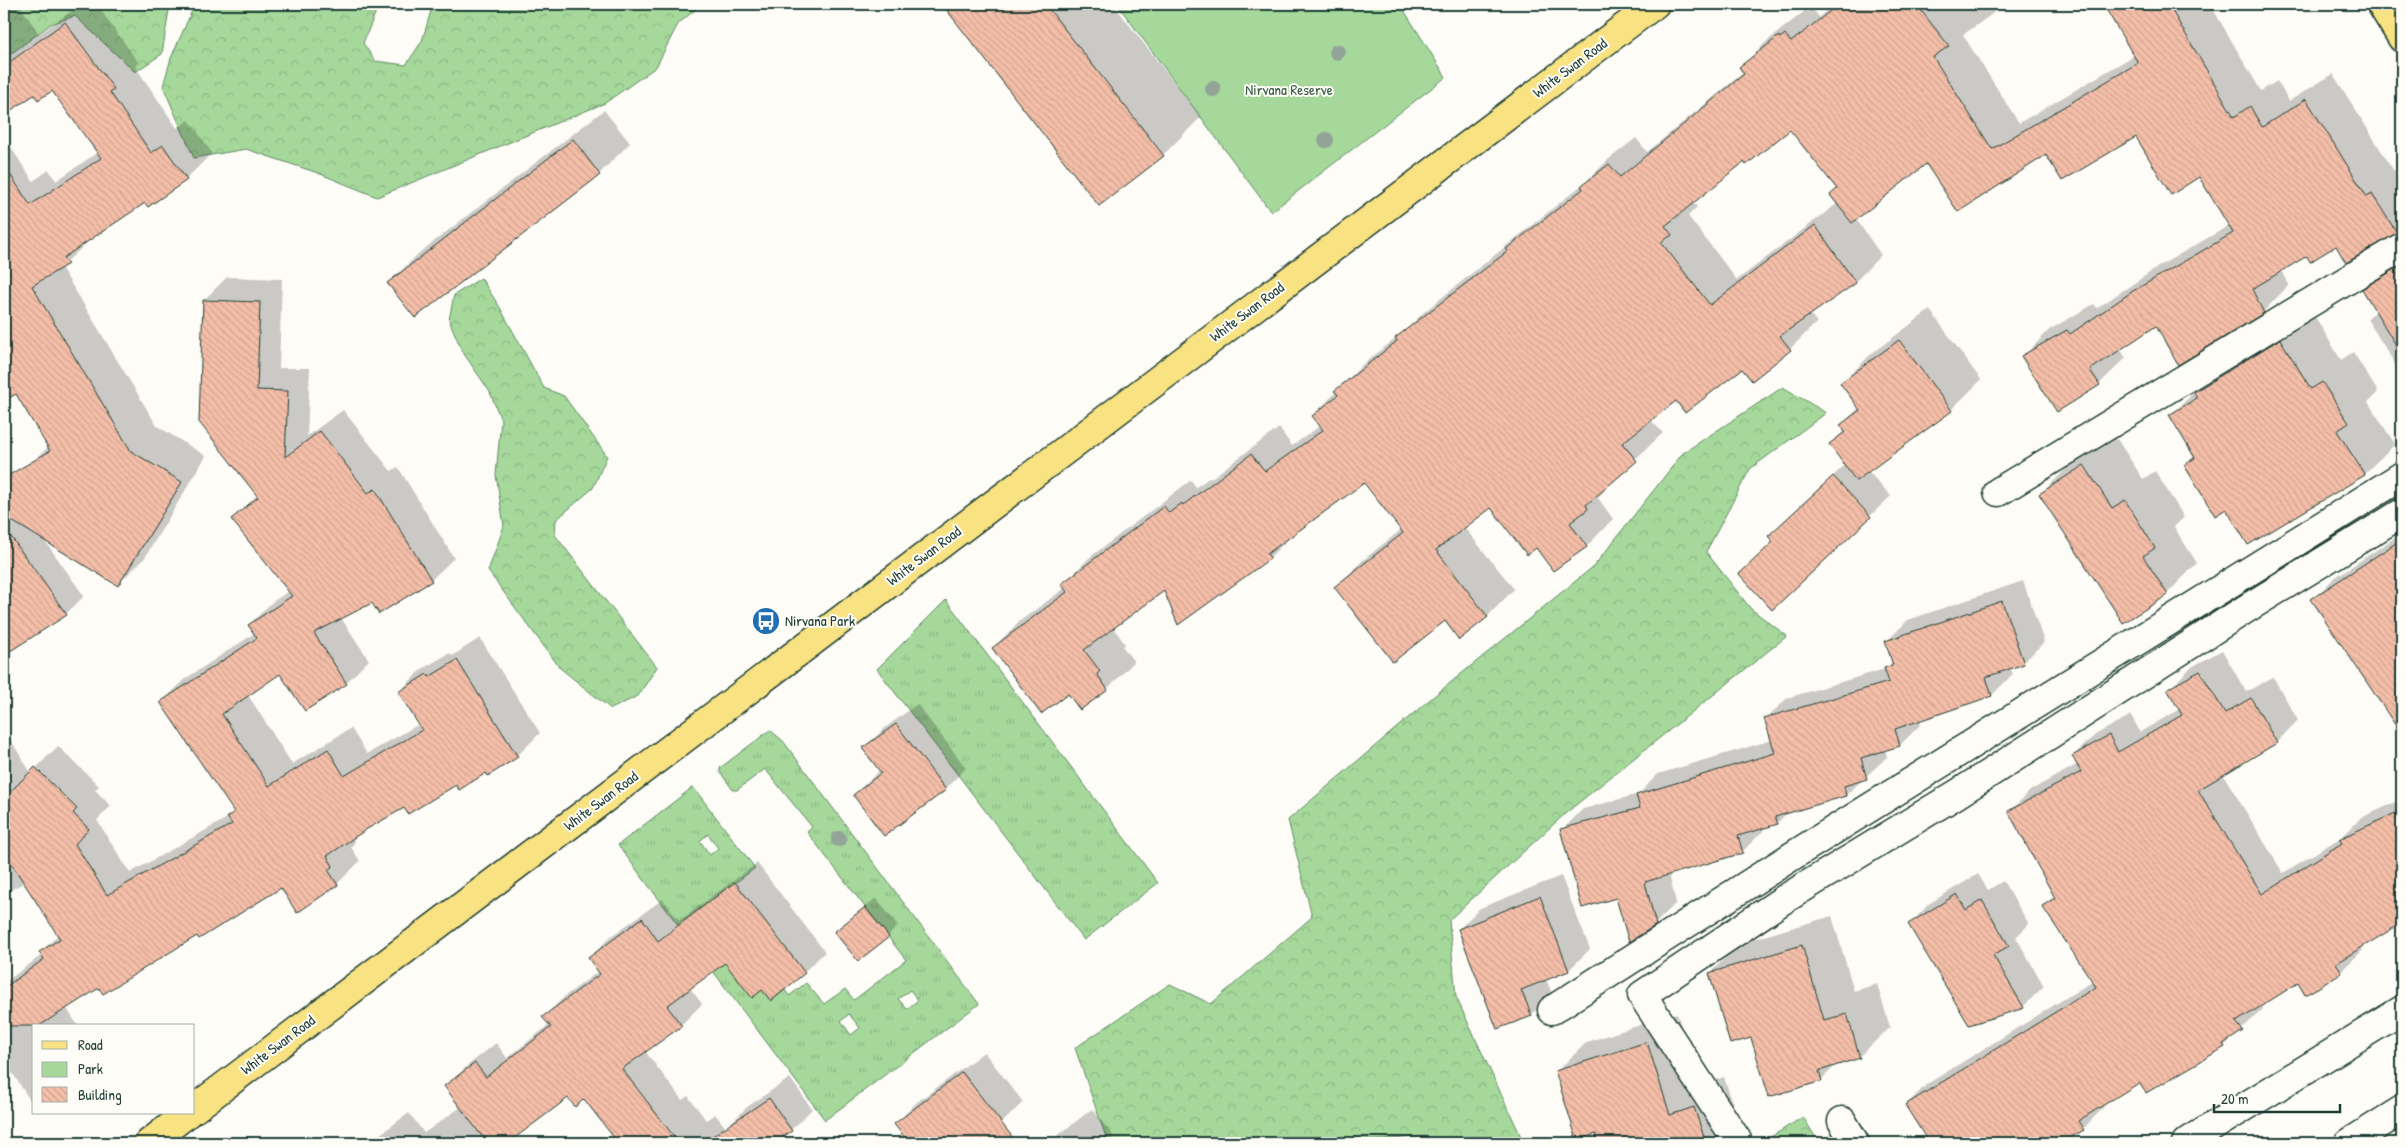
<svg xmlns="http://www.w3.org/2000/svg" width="2406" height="1147" viewBox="0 0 2406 1147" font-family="'Patrick Hand',sans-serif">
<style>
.grass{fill:url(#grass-tufts);stroke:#628a67;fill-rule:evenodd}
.forest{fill:url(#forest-crowns);stroke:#628a67}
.park{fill:#a5d89a;stroke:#628a67}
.shadow{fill:#0003;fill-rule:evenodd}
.building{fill:url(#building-back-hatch);stroke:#1f3d34}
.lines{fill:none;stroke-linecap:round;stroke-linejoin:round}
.minor-casing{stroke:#1f3d34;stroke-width:31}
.major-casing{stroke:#1f3d34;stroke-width:31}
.minor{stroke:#fdfcf7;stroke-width:28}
.major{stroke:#f8e281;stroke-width:28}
.tree{fill:#92a497}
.labels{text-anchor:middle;stroke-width:4;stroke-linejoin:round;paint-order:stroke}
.street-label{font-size:15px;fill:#1f3d34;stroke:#fdfcf7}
.park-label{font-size:15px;fill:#3a5c48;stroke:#fdfcf7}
.poi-label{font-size:15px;fill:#1f3d34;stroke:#fdfcf7;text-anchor:start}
</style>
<defs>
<pattern id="grass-tufts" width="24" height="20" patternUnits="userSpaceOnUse" patternTransform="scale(1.25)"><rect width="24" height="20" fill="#a5d89a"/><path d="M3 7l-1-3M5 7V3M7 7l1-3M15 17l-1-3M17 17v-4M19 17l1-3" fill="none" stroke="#8eba85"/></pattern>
<pattern id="forest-crowns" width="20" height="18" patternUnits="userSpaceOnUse" patternTransform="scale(1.25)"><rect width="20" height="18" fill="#a5d89a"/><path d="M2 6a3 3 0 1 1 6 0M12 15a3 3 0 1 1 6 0" fill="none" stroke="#8eba85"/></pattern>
<pattern id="building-back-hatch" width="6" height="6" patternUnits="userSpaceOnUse" patternTransform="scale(1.25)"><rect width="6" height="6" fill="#f4bea8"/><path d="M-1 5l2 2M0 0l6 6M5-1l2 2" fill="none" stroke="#d1a491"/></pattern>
</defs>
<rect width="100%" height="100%" fill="#fdfcf7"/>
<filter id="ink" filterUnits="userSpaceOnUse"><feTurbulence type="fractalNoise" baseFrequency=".02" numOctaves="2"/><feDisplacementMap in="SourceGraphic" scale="10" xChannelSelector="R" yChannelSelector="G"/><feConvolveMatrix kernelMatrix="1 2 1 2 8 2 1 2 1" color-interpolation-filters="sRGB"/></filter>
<g filter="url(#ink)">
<path class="grass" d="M946,600L1158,883L1084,940L877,669Z
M770,730L783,741L979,1004L825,1120L618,845L693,787L755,868L690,917L752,997L762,990L771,1001L785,990L789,996L806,983L824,1004L845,989L854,1000L906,960L807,832L812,827L765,769L737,790H733L720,772V768ZM708,834L718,848L710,855L700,841ZM910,990L918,1000L907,1009L898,999ZM849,1014L860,1028L851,1035L841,1021Z"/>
<path class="forest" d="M4,4H165L169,10L162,54L135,72L75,16L51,24L12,53L4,40Z
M195,4H379L363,43L375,61L406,65L422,41L433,4H702L678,24L656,67L605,103L377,197L318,173L246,149L194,158L163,86L171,58Z
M481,278L499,306L544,388L564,396L607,456L593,488L556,520L555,535L657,667L638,696L611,709L560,668L488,571L504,526L496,475L501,420L490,392L462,351L449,320L454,295Z
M1783,387L1826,413L1750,469L1706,552L1751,609L1787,636L1567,812L1449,920L1456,997L1524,1143H1430L1426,1136L1345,1143H1108L1075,1048L1170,984L1211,1004L1312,917L1288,820L1434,696L1594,566L1683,453Z
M1803,1117L1819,1143H1761Z"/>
<path class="park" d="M1117,4H1400L1446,77L1271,212Z"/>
<path class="shadow" d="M4,4H19L39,34L82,4H96L139,63L135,66L177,128L189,120L212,153L186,179L148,205L146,201L92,238L61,267L157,426L206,456L144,559L118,584L43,538L84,596L66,614L4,653V510L16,501L32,463L49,446L4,372V364L24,344L4,312V137L33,181L49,170L56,181L98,152L52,89L35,93L4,113Z
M943,4H1113L1201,117L1163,155L1099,204Z
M1834,4H2003L1992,14L1963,35L2019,123L2135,55L2105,4H2210L2261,91L2277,81L2289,101L2333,74L2394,171L2399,168L2402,173V226L2396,232L2336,245L2307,255L2282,270L2289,285L2263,312L2156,325L2120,349L2126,358L2099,384L2023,357L2049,330L2094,304L2097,308L2161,265L2230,225L2199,176L2136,136L2047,153L1927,163L1856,219L1881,255L1855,282L1810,314L1817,322L1790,349L1752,379L1743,367L1676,399L1650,419L1663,433L1613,480L1598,498L1613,519L1587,546L1553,569L1537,546L1491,506L1464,527L1514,589L1488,616L1460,638L1445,619L1336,587L1362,561L1402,529L1365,481L1296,531L1270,557L1165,589L1113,627L1125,644L1123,647L1134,662L1107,689L1081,709L1069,692L993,648L1020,621L1065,588L1063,584L1089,558L1191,480L1196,487L1209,478L1210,479L1279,428L1292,446L1321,425L1313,416L1363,364L1404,332L1424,312L1588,180L1609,159L1636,138L1647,152L1744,72L1741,67L1767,41L1806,10L1808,12L1812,8L1819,17ZM1790,128L1838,189V203L1737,280L1688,216L1697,207L1693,202L1744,161Z
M604,110L630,143L599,174L415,316L389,283L419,253Z
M2402,254V375L2367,319L2376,310L2364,290L2394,259Z
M227,277L282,279L279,368H310L307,436L343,410L391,471L398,467L454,558L431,580L373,602L341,618L369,660L346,683L281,672L248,695L292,764L351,728L367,754L419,724L399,692L422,669L450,653L452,656L480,638L540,733L517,756L488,774L486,771L405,806L352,838L355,842L351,847L360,861L337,884L298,911L281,886L66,1007L78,1026H34V1101L31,1102L4,1060V983L42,955L41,952L58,935L25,882L4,894V729L31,773L58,746L99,786L95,790L111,806L97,820L130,873L229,817L234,810L162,702L185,679L255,633L249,625L272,602L289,591L233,519L258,494L204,300Z
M1930,310L1981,380L1951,410L1868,471L1891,496L1870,516L1740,574L1774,541L1790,516L1846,464L1831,444L1845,430L1841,425L1860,407L1842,383L1872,353Z
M2311,310L2341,360L2353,352L2378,392L2368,402L2395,444L2364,474L2227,507L2185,465L2195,455L2171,415L2225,362Z
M2115,436L2143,479L2155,471L2184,517L2174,527L2197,563L2167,594L2041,494L2071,464Z
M2402,533V733L2313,599L2334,578Z
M2023,581L2044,642L2023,663L2010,668L2013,674L1992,695L1919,719L1921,724L1900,745L1885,749L1887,757L1846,795L1788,812L1777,823L1762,827L1763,831L1742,852L1669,874L1676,903L1655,924L1617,897L1562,830L1583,809L1639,794L1658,774L1772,740L1766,719L1787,698L1885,669L1893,661L1887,641L1908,620Z
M2222,650L2246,692L2273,677L2298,720L2277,742L2223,774L2283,873L2343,836L2361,818L2402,799V930L2399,923L2361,947L2363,950L2341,971L2298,982L2261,1005L2263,1009L2224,1046L2140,1081L2102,1104L2104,1107L2083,1129L2059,1143H2044L2043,1141L2040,1143H1930L1906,1105L1927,1084L2093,981L2044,906L2055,895L2010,811L2031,790L2078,764L2073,756L2095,735L2131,715L2140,732L2180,709L2169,690L2190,668Z
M917,704L966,768L945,789L854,795L880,770L864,748L885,728Z
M757,863L825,952L804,972L762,988L725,961L690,988L702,1004L681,1025L645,1051L682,1100L688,1096L706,1120L715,1114L726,1128L747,1107L790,1078L812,1109L791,1130L771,1143H736L733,1138L728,1143H619L585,1098L568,1096L506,1143H368L409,1113L424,1133L461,1107L446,1086L467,1066L496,1043L507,1058L550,1024L544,1017L565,996L599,971L590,958L610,937L663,899L679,921Z
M1978,874L1988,890L2003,881L2029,924L2016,937L2044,986L2023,1007L1910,924L1930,903Z
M1561,876L1590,949L1569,970L1546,979L1552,994L1531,1015L1459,929L1480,908Z
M876,898L898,926L888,936L836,932Z
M1832,916L1854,991L1877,984L1890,1027L1859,1057L1838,1063L1821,1080L1751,1036L1710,973L1740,943Z
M1677,1013L1700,1085L1724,1077L1739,1123L1718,1143H1601L1597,1133L1556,1072L1587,1042Z
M984,1052L1023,1102L1002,1123L976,1143H910L896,1124L916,1103Z
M1092,1109L1114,1137L1107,1143H1048Z"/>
<path class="building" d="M942,4H1045L1164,156L1099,206Z
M1839,4H1916L1949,46L1933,57L1992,149L2138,63L2103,4H2168L2234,117L2250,106L2262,127L2306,99L2367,197L2372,194L2397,233L2346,263L2336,246L2310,262L2307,256L2252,289L2264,313L2178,365L2156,326L2090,370L2100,385L2057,412L2021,356L2067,330L2070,334L2133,291L2233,233L2199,177L2171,195L2136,137L2062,181L2046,155L1958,212L1926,164L1852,223L1830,195L1837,189L1790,130L1746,165L1744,162L1665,226L1672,235L1661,242L1710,305L1815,225L1856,283L1780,336L1791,350L1752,381L1742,369L1685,413L1676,401L1622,443L1637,461L1586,505L1588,509L1570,523L1587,547L1553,571L1536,548L1527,555L1491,508L1436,550L1488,617L1459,640L1445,621L1393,662L1334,587L1403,533L1364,483L1267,554L1271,558L1178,625L1164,591L1084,650L1100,671L1097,674L1108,690L1080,710L1068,694L1041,714L992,648L1067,592L1061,584L1164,506L1169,513L1182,503L1183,505L1251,454L1265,471L1323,430L1312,416L1338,395L1334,391L1397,341L1395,338L1508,251L1506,249L1583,189L1581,186L1609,164L1620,177L1744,74L1739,67L1779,36L1780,38L1785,34L1791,42Z
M65,22L114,89L110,92L151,153L163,145L187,180L148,207L145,203L63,258L68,264L32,286L131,451L182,482L118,586L4,516V478L50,451L16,394L4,401V165L30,205L101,158L52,91L38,100L34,95L4,115V66Z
M573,139L600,175L415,318L387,283Z
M2402,265V355L2362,289Z
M203,300L260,302L257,390L288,391L285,457L320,431L368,493L375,489L432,581L379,614L372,603L314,633L347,684L305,711L280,674L222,714L269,786L328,749L344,776L422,730L398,692L427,674L429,677L457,660L518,757L488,776L486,773L459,790L456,785L408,814L404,808L367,829L327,856L333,866L328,870L338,885L297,913L281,888L199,939L197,936L177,948L103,994L99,988L39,1026H4V988L44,959L39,952L60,939L4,852V798L35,767L77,809L73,813L89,829L75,844L107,895L232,824L227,817L234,812L160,702L257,638L248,625L292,596L231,519L258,497L199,422Z
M2280,339L2311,389L2322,382L2349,423L2337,431L2365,475L2248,545L2226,509L2215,516L2184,465L2195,458L2169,415L2197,398L2194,392Z
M1899,340L1952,411L1856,481L1829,444L1845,432L1840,425L1860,410L1840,383Z
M2084,465L2112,508L2125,500L2155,548L2143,556L2168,595L2123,623L2039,494Z
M1833,476L1871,517L1772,610L1739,574L1773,542L1768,536Z
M4,527L67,615L4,655Z
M2402,539V735L2311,599Z
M2002,601L2024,664L1986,677L1992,696L1895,729L1900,746L1861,758L1867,779L1844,786L1846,796L1775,817L1778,824L1738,836L1743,853L1645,882L1656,925L1629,942L1616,898L1582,908L1560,829L1640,808L1636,795L1775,753L1764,718L1889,682L1884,668L1893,665L1885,641Z
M2200,671L2225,713L2251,698L2277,743L2198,790L2262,894L2342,843L2339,839L2402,810V923L2336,963L2342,972L2321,986L2305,995L2298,983L2236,1022L2243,1031L2223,1044L2225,1047L2146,1093L2139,1083L2078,1121L2084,1130L2061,1143H1929L1905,1105L2096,987L2042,906L2055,898L2008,811L2081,772L2072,756L2109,735L2118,752L2182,715L2167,689Z
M896,724L946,790L884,836L853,795L881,773L862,748Z
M735,882L805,973L771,1001L762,990L752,998L725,963L667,1006L682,1026L622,1069L679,1143H618L584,1099L575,1107L568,1098L508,1143H487L444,1086L475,1063L486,1077L551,1027L542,1017L600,974L588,958L642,918L658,941Z
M1957,894L1966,910L1982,900L2009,946L1993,955L2024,1008L1969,1025L1908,924Z
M1540,896L1569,971L1521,990L1532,1016L1497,1029L1458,929Z
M865,907L889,937L858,961L834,932Z
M1802,945L1824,1020L1847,1014L1860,1058L1819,1071L1822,1081L1769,1097L1751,1038L1730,1044L1709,973Z
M1647,1042L1670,1115L1694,1107L1706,1143H1599L1596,1134L1577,1140L1555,1071Z
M962,1072L1017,1143H909L894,1124Z
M769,1098L792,1131L773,1143H702Z"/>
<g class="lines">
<defs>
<path id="minor" d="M1998,492L2402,247
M1552,1010L1797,853L2402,476
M1842,1121L1855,1143
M1737,1140L1642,995L1783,900L1957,794L2249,607L2402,513
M2186,1143L2402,1010
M2349,1143L2402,1110"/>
<path id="major" d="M2381,4L2402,38
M194,1109L1655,4
M149,1143L188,1113"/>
</defs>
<use href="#minor" class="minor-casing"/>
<use href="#major" class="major-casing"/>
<use href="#minor" class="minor"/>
<use href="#major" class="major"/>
</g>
<g class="tree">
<circle cx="1337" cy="52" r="8"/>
<circle cx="1213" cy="89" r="8"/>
<circle cx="1326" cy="140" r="8"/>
<circle cx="839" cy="839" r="8"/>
</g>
</g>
<defs>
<symbol id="bus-disc" viewBox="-11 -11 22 22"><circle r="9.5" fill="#1f6fb2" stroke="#fdfcf7"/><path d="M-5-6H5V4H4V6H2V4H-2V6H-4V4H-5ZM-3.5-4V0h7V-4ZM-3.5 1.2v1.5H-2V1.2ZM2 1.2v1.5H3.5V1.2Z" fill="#fff"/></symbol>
</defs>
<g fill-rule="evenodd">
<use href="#bus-disc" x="750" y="605" width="32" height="32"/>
</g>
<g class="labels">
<g class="street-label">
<text transform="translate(1570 68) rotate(-37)" y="5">White Swan Road</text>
<text transform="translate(1247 312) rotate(-37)" y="5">White Swan Road</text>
<text transform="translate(924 556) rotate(-37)" y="5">White Swan Road</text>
<text transform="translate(601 801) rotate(-37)" y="5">White Swan Road</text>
<text transform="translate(278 1045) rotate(-37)" y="5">White Swan Road</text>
</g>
<g class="park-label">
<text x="1289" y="95">Nirvana Reserve</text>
</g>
<g class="poi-label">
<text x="785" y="626">Nirvana Park</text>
</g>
</g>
<rect width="2406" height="1147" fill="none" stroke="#fdfcf7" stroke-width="20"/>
<rect x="10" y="10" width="2386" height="1127" fill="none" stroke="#1f3d34" stroke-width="2" filter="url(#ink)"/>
<rect x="32" y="1024" width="162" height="90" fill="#fdfcf7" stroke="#a4b0a9"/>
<rect x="42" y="1041" width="25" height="8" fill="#f8e281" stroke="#a4b0a9"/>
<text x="78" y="1050" font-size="15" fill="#1f3d34">Road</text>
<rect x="42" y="1062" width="25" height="15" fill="#a5d89a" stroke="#a4b0a9"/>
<text x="78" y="1074" font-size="15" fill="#1f3d34">Park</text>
<rect x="42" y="1087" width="25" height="15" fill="url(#building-back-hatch)" stroke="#a4b0a9"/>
<text x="78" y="1100" font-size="15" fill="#1f3d34">Building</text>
<path d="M2214 1104v8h126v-8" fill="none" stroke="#1f3d34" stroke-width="2.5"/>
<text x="2221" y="1104" font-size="15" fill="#1f3d34" stroke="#fdfcf7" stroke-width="4" paint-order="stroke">20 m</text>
</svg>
